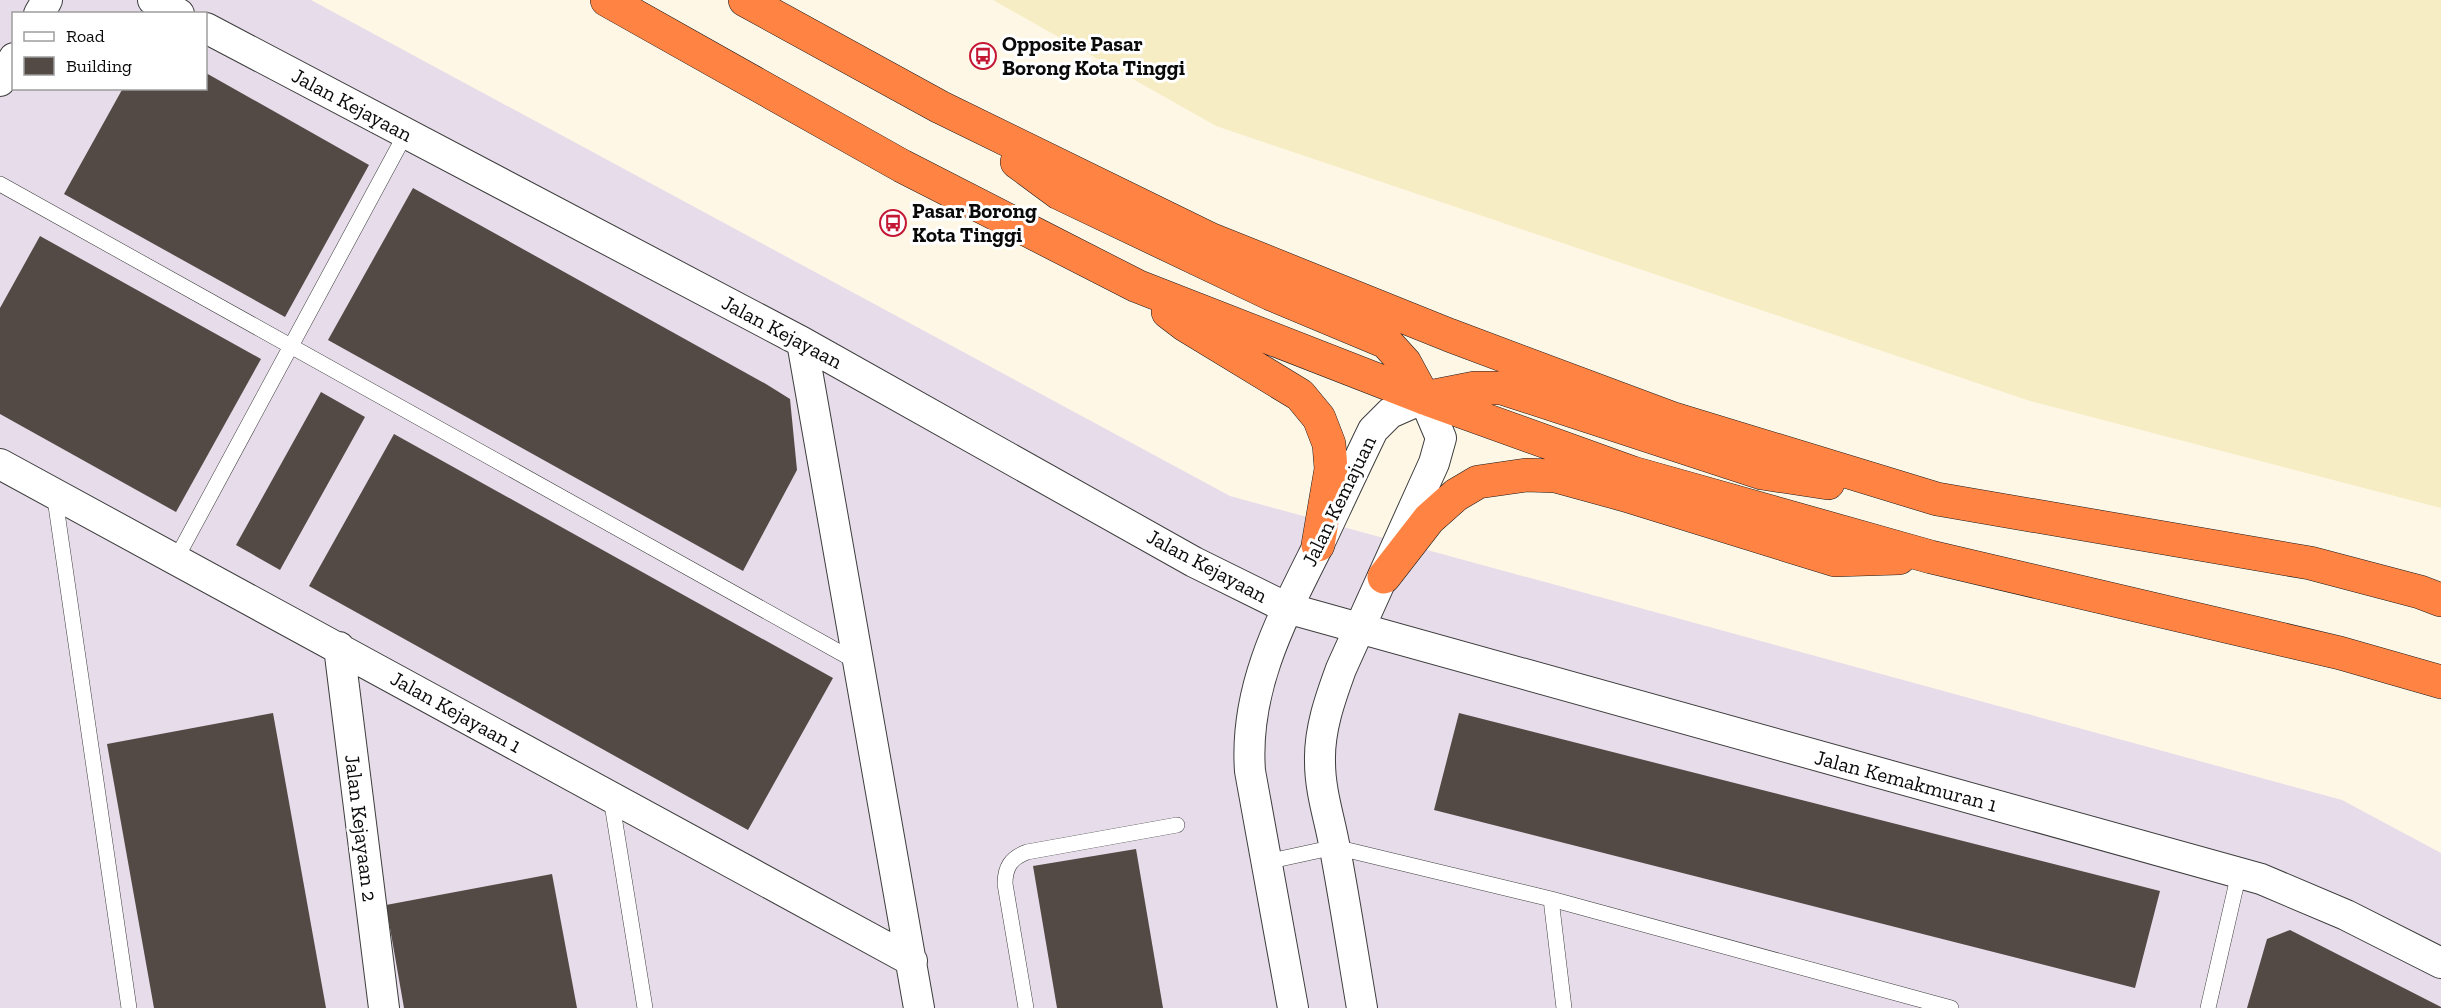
<svg xmlns="http://www.w3.org/2000/svg" width="2441" height="1008" viewBox="0 0 2441 1008" font-family="'Zilla Slab',serif">
<style>
.industrial{fill:#e7dcea;fill-rule:evenodd}
.farmland{fill:#f7edc4}
.building{fill:#534945}
.lines{fill:none;stroke-linecap:round;stroke-linejoin:round}
.lane-casing{stroke:#3d3d3d;stroke-width:16}
.street-casing{stroke:#3d3d3d;stroke-width:32}
.highway-casing{stroke:#1b1b1b;stroke-width:34}
.lane{stroke:#fff;stroke-width:15}
.street{stroke:#fff;stroke-width:30}
.highway{stroke:#ff8444;stroke-width:33}
.labels{text-anchor:middle;stroke-width:6;stroke-linejoin:round;paint-order:stroke}
.poi-label{font-size:21px;font-weight:bold;fill:#0a0a0a;stroke:#fff;text-anchor:start}
.street-label{font-size:21px;fill:#0a0a0a;stroke:#fff}
</style>
<rect width="100%" height="100%" fill="#fff7e6"/>
<path class="industrial" d="M0,0H311L1230,496L2342,800L2441,853V1008H0ZM14,14H206V88H14Z"/>
<path class="farmland" d="M993,0H2441V508L2030,401L1216,126Z"/>
<path class="building" d="M206,73L369,165L285,317L64,194L123,88H206Z
M413,188L766,384L790,399L797,470L743,571L328,340Z
M40,236L261,359L176,512L0,414V308Z
M321,392L365,417L280,570L236,545Z
M394,434L833,678L748,830L309,586Z
M273,713L326,1008H154L107,744Z
M1459,713L2160,891L2135,988L1434,810Z
M1136,849L1163,1008H1057L1033,866Z
M552,874L577,1008H404L386,905Z
M2290,930L2441,1007V1008H2247L2267,939Z"/>
<g class="lines">
<defs>
<path id="lane" d="M0,184L859,663
M54,492L129,1008
M176,559L406,133
M611,798L645,1008
M1266,862L1335,847L1551,899L1951,1008
M1551,899L1564,1008
M1026,1008L1005,884C1005,867 1011,858 1027,852L1177,825
M2208,1008L2239,873"/>
<path id="street" d="M153,0L179,14
M39,14L47,0
M206,28L802,342L1194,562L1287,608L2261,879L2346,915L2441,963
M0,81L14,58
M802,342L919,1008
M0,464L912,961
M339,647L384,1008
M1293,1008L1250,771C1244,688 1282,618 1318,546C1336,508 1354,469 1373,430L1390,413L1424,398L1441,438L1434,463L1341,669C1330,699 1319,730 1320,762C1320,792 1330,820 1335,849C1345,902 1353,955 1362,1008"/>
<path id="highway" d="M607,0L902,166L1137,286L1424,398L1633,473L1931,557L2340,653L2441,682
M745,0L940,107L1210,239L1449,335L1671,418L1937,499L2310,563L2420,592L2441,600
M1017,162L1059,193L1271,294L1386,342L1405,363L1424,398L1475,388H1502L1762,473L1828,483
M1168,312L1185,325L1300,395L1319,418L1329,444L1331,469L1318,545
M1384,577L1429,519L1456,495L1478,482L1526,475L1556,476L1625,495L1835,560L1899,558"/>
</defs>
<use href="#lane" class="lane-casing"/>
<use href="#street" class="street-casing"/>
<use href="#highway" class="highway-casing"/>
<use href="#lane" class="lane"/>
<use href="#street" class="street"/>
<use href="#highway" class="highway"/>
</g>
<defs>
<symbol id="bus-ring" viewBox="-11 -11 22 22"><circle r="9.5" fill="#fff" stroke="#c41733" stroke-width="1.5"/><path d="M-5-6H5V4H4V6H2V4H-2V6H-4V4H-5ZM-3.5-4V0h7V-4ZM-3.5 1.2v1.5H-2V1.2ZM2 1.2v1.5H3.5V1.2Z" fill="#c41733"/></symbol>
</defs>
<g fill-rule="evenodd">
<use href="#bus-ring" x="968" y="41" width="30" height="30"/>
<use href="#bus-ring" x="878" y="208" width="30" height="30"/>
</g>
<g class="labels">
<g class="poi-label">
<text x="1002" y="51">Opposite Pasar<tspan x="1002" dy="24">Borong Kota Tinggi</tspan></text>
<text x="912" y="218">Pasar Borong<tspan x="912" dy="24">Kota Tinggi</tspan></text>
</g>
<g class="street-label">
<text transform="translate(352 105) rotate(28)" y="7">Jalan Kejayaan</text>
<text transform="translate(782 332) rotate(28)" y="7">Jalan Kejayaan</text>
<text transform="translate(1339 501) rotate(-64)" y="7">Jalan Kemajuan</text>
<text transform="translate(1207 566) rotate(28)" y="7">Jalan Kejayaan</text>
<text transform="translate(456 712) rotate(29)" y="7">Jalan Kejayaan 1</text>
<text transform="translate(1906 781) rotate(15)" y="7">Jalan Kemakmuran 1</text>
<text transform="translate(361 828) rotate(83)" y="7">Jalan Kejayaan 2</text>
</g>
</g>
<rect x="12" y="12" width="195" height="78" fill="#ffffff" stroke="#9d9d9d" stroke-width="1.5"/>
<rect x="24" y="32" width="30" height="9" fill="#ffffff" stroke="#9d9d9d" stroke-width="1.5"/>
<text x="66" y="42" font-size="18" fill="#0a0a0a">Road</text>
<rect x="24" y="57" width="30" height="18" fill="#534945" stroke="#9d9d9d" stroke-width="1.5"/>
<text x="66" y="72" font-size="18" fill="#0a0a0a">Building</text>
</svg>
